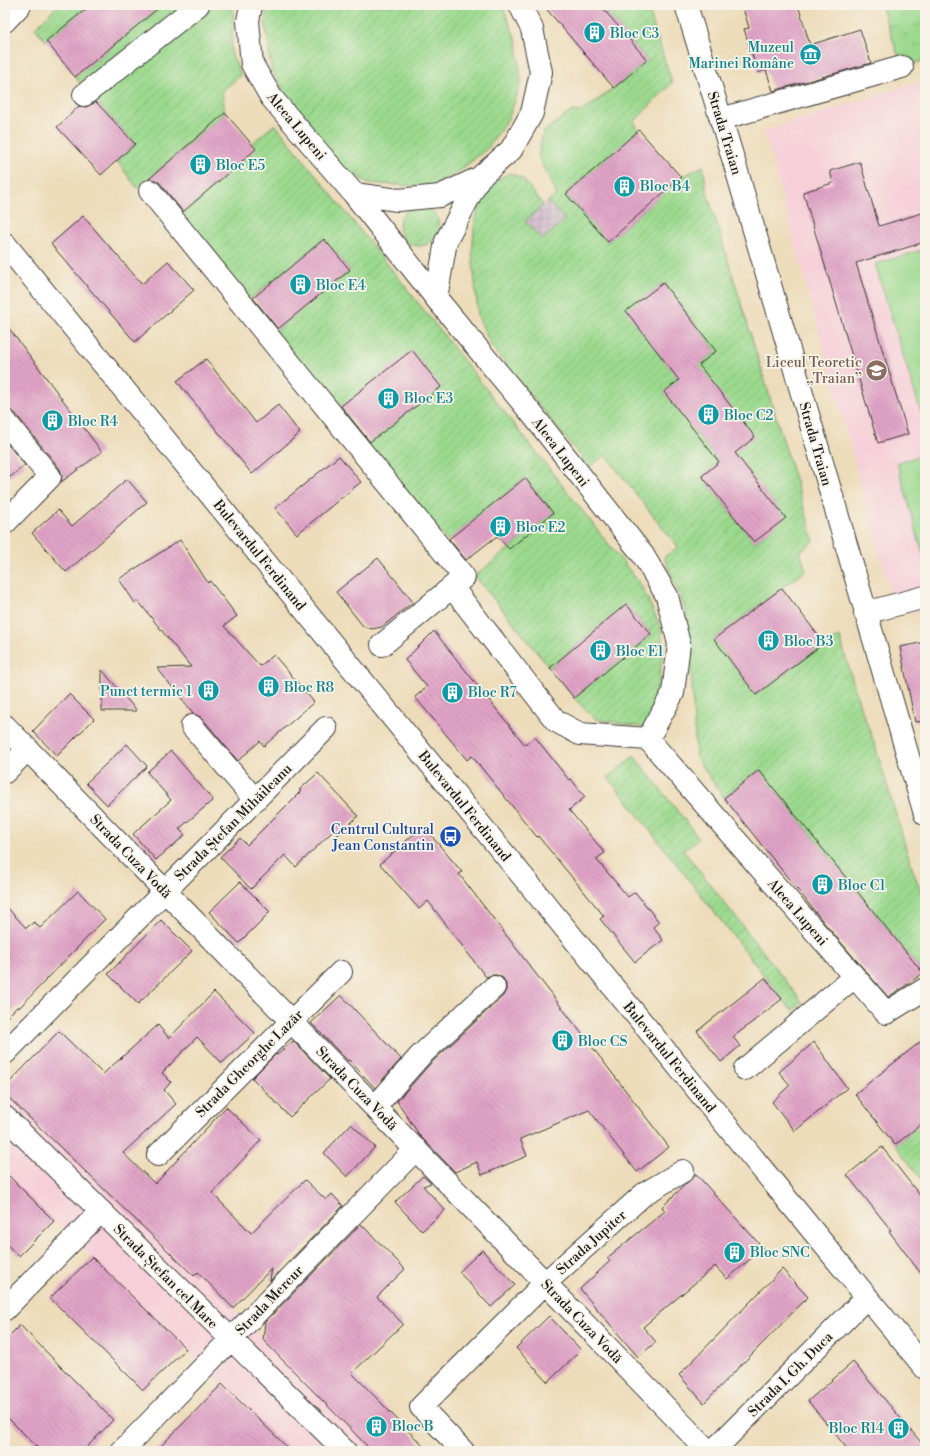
<svg xmlns="http://www.w3.org/2000/svg" width="930" height="1456" viewBox="0 0 930 1456" font-family="'Libre Bodoni',serif">
<style>
.built{fill:#f6cfd8}
.industrial{fill:url(#industrial-grid)}
.grass{fill:url(#grass-tufts);stroke:#5c7a55}
.garden{fill:url(#garden-furrows);stroke:#5c7a55;fill-rule:evenodd}
.pitch{fill:#9bd98e;stroke:#5c7a55}
.building{fill:url(#building-back-hatch)}
.lines{fill:none;stroke-linecap:round;stroke-linejoin:round}
.minor-casing{stroke:#3b3934;stroke-width:24}
.major-casing{stroke:#3b3934;stroke-width:24}
.minor{stroke:#fff;stroke-width:22}
.major{stroke:#fff;stroke-width:22}
.labels{text-anchor:middle;stroke-width:3.5;stroke-linejoin:round;paint-order:stroke}
.culture-label{font-size:14px;fill:#0d838f;stroke:#f7f3e8;text-anchor:start}
.street-label{font-size:14px;fill:#1c1c1c;stroke:#f7f3e8}
.education-label{font-size:14px;fill:#785e54;stroke:#f7f3e8;text-anchor:end}
.transit-label{font-size:14px;fill:#164399;stroke:#f7f3e8;text-anchor:end}
</style>
<defs>
<pattern id="industrial-grid" width="8" height="8" patternUnits="userSpaceOnUse"><rect width="8" height="8" fill="#d1bdca"/><path d="M0 4h8M4 0v8" fill="none" stroke="#b3a2ad"/></pattern>
<pattern id="grass-tufts" width="24" height="20" patternUnits="userSpaceOnUse"><rect width="24" height="20" fill="#9bd98e"/><path d="M3 7l-1-3M5 7V3M7 7l1-3M15 17l-1-3M17 17v-4M19 17l1-3" fill="none" stroke="#85ba7a"/></pattern>
<pattern id="garden-furrows" width="10" height="10" patternUnits="userSpaceOnUse"><rect width="10" height="10" fill="#9bd98e"/><path d="M-1 1l2-2M0 10L10 0M9 11l2-2" fill="none" stroke="#85ba7a"/></pattern>
<pattern id="building-back-hatch" width="6" height="6" patternUnits="userSpaceOnUse"><rect width="6" height="6" fill="#e0a3c6"/><path d="M-1 5l2 2M0 0l6 6M5-1l2 2" fill="none" stroke="#c08caa"/></pattern>
</defs>
<rect width="100%" height="100%" fill="#f7f3e8"/>
<filter id="ink" filterUnits="userSpaceOnUse"><feTurbulence type="fractalNoise" baseFrequency=".025" numOctaves="2"/><feDisplacementMap in="SourceGraphic" scale="8" xChannelSelector="R" yChannelSelector="G"/><feConvolveMatrix kernelMatrix="1 2 1 2 8 2 1 2 1" color-interpolation-filters="sRGB"/></filter>
<filter id="wash" filterUnits="userSpaceOnUse"><feTurbulence type="fractalNoise" baseFrequency=".012" numOctaves="4" result="noise"/><feDisplacementMap in="SourceGraphic" scale="16" xChannelSelector="R" yChannelSelector="G"/><feGaussianBlur stdDeviation="0.9" result="paint"/><feColorMatrix in="noise" values="0 0 0 0 0 0 0 0 0 0 0 0 0 0 0 0 0 1.4 0 .05"/><feComposite in="paint" operator="in"/></filter>
<g filter="url(#wash)">
<rect width="100%" height="100%" fill="#eddcba"/>
<path class="built" d="M925,80V610L897,616L764,131Z
M5,1094L194,1276L198,1273L372,1451H291L222,1384L5,1172Z"/>
<path class="industrial" d="M548,201L565,220L542,240L525,221Z"/>
<path class="grass" d="M881,5H925V60L902,67Z"/>
<path class="garden" d="M58,5H91L46,41L35,28Z
M162,5H234L231,53L241,75L222,91L225,113L137,188L117,161L135,144L91,96L75,77Z
M269,5H502L517,42L521,83L509,117L488,148L453,176L426,187L368,183L338,164L297,115L271,69L265,18Z
M600,5H647L672,83L634,122L639,130L566,194L608,242L681,177L703,166L707,192L814,541L800,552L806,570L714,639L756,695L824,643L840,637L860,706L875,745L911,865L925,903V971L923,973L759,770L724,798L696,757L691,670L686,612L664,557L678,547L605,455L589,467L491,346L478,316L472,252L475,218L491,183L510,173L523,179L543,205L525,221L542,240L565,220L548,201L557,196L538,156L543,132L572,111L581,112L614,88L647,60ZM663,283L716,351L699,365L735,453L785,518L754,542L702,476L719,462L664,392L679,380L627,311Z
M275,124L408,290L641,585L662,630V658L655,712L647,728L595,719L574,698L651,634L626,604L550,668L475,576L553,513L525,478L447,541L366,445L440,387L412,351L338,409L274,332L350,270L324,239L249,300L178,216L255,150L251,144Z
M399 226a20 20 0 1 1 40 0a20 20 0 1 1-40 0Z
M634,756L699,838L683,850L803,1003L792,1011L608,777Z
M925,1121V1184L895,1145Z"/>
<path class="pitch" d="M925,249V426L875,264Z
M925,455V561L921,545H920L897,462Z"/>
<g id="blocks">
<path class="building" d="M91,5H162L75,77L46,41Z
M543,5H600L647,60L614,88Z
M742,5H798L810,45L860,29L871,63L773,91L766,70L758,73L744,29L749,28Z
M96,102L135,144L101,175L57,127L79,106L86,107Z
M225,113L256,149L183,212L160,183L155,180L149,179Z
M639,130L681,177L608,242L566,194Z
M860,162L879,226L925,212V242L856,263L908,434L878,443L803,192L833,183L830,171Z
M83,216L142,284L168,261L194,290L135,342L51,244Z
M324,239L350,270L278,329L253,298Z
M663,283L716,351L699,365L755,437L735,453L786,518L754,542L702,476L719,462L664,392L679,380L626,311Z
M5,323L102,452L61,482L62,475L60,469L15,413L10,410L5,409Z
M412,350L441,387L370,442L341,406Z
M206,359L256,423L278,405L300,433L252,474L177,381Z
M5,441L25,465L5,481Z
M339,456L361,482L297,534L275,508Z
M525,478L553,513L509,549L497,536L466,560L449,539Z
M127,479L147,502L66,572L32,533L58,510L72,526Z
M180,540L208,583L210,581L237,616L224,626L260,666L274,655L314,702L264,746L260,741L238,761L202,718L194,714L157,668L191,667L138,601L135,603L119,579Z
M378,558L413,602L382,627L372,629L363,626L336,592Z
M782,588L824,643L756,695L714,639Z
M626,604L651,634L574,698L550,668Z
M434,631L525,745L535,737L569,780L571,779L585,797L569,810L605,853L596,859L628,897L635,892L659,922L653,927L663,940L635,962L600,919L604,916L538,836L537,837L472,756L467,760L415,697L427,687L405,660Z
M925,642V721L915,722L900,647Z
M102,670L137,711H102Z
M69,694L94,719L57,756L33,731Z
M127,744L147,766L107,805L86,783Z
M171,751L213,800L179,829L185,835L156,860L133,834L171,800L147,772Z
M759,770L923,973L908,984L888,997L825,924L724,798Z
M318,773L358,816L338,835L334,830L296,867L285,855L251,889L220,857L240,838L247,845L301,791L299,790Z
M423,826L462,872L459,874L669,1147L637,1172L589,1110L520,1139L527,1156L482,1175L477,1162L455,1172L420,1136L397,1101L429,1065L503,996L506,990V984L503,978L497,975H492L486,977L428,901L419,909L380,864Z
M240,882L270,912L239,943L209,912Z
M78,891L105,919L19,1008L18,1006L5,1019V905L26,928L34,922L40,928Z
M161,920L192,951L138,1004L108,974Z
M765,978L782,999L733,1037L740,1046L721,1062L697,1031Z
M214,992L255,1033L222,1063L197,1037L162,1073L171,1082L164,1090L176,1104L123,1153L155,1184L226,1107L261,1140L212,1193L251,1233L305,1180L326,1200L332,1194L343,1206L270,1281L272,1268L233,1308L198,1272L194,1276L5,1094V1087L59,1031L103,1074L158,1025L169,1038Z
M341,995L401,1059L375,1088L349,1060L348,1061L311,1023Z
M925,1038V1121L895,1145L855,1094Z
M293,1041L330,1079L290,1117L252,1078L276,1054L277,1055Z
M814,1042L847,1088L795,1131L772,1102L790,1085L779,1072Z
M351,1124L375,1147L347,1177L324,1153Z
M882,1147L925,1202V1279L889,1231L891,1230L847,1175Z
M5,1172L54,1221L19,1256L5,1243Z
M696,1174L763,1248L727,1279L715,1266L643,1327L656,1342L638,1357L580,1289L610,1261L607,1258L665,1211L662,1207Z
M423,1176L431,1183L423,1186L445,1210L422,1231L395,1202Z
M361,1224L405,1269L377,1297L403,1324L352,1373L428,1451H372L263,1340L265,1322Z
M482,1250L515,1285L491,1307L459,1272Z
M92,1257L186,1349L143,1390L50,1298Z
M782,1269L808,1297L704,1403L679,1375Z
M549,1316L581,1350L548,1382L516,1348Z
M20,1325L113,1420L83,1451H41L5,1415V1340Z
M853,1362L925,1447V1451H849L808,1401Z
M222,1384L291,1451H156Z"/>
</g>
</g>
<g filter="url(#ink)">
<use href="#blocks" fill-opacity="0" stroke="#3b3934" stroke-width="1"/>
<g class="lines">
<defs>
<path id="minor" d="M251,5L248,21L252,64L271,97L354,194L398,200L440,196L479,178L511,150L532,113L541,72L532,29L520,5
M686,5L735,165L925,814
M5,21L20,5
M84,95L198,5
M721,119L902,67
M150,191L464,577L382,645
M354,194L436,298L532,414L643,555L667,596L679,644L673,693L648,739
M436,298L446,241L479,178
M5,421L50,477L5,523
M452,587L556,721L580,734L648,739L886,1013L925,989
M865,613L925,597
M5,726L708,1451
M192,726L255,800
M5,772L28,749
M5,1053L326,728
M745,1069L854,977
M375,1107L420,1056L494,987
M5,1117L345,1451
M158,1155L341,972
M5,1309L101,1211
M122,1451L416,1149
M463,1451L421,1407L545,1283L644,1194L683,1171"/>
<path id="major" d="M5,244L925,1368
M713,1451L867,1297"/>
</defs>
<use href="#minor" class="minor-casing"/>
<use href="#major" class="major-casing"/>
<use href="#minor" class="minor"/>
<use href="#major" class="major"/>
</g>
</g>
<defs>
<symbol id="building-disc" viewBox="-11 -11 22 22"><circle r="9.5" fill="#0f9aa8" stroke="#f7f3e8"/><path d="M-4-6H4V6H1V3H-1V6H-4ZM-2.5-4.3h1.7v1.8h-1.7ZM.8-4.3h1.7v1.8H.8ZM-2.5-1h1.7V.8h-1.7ZM.8-1h1.7V.8H.8Z" fill="#fff"/></symbol>
<symbol id="museum-disc" viewBox="-11 -11 22 22"><circle r="9.5" fill="#0f9aa8" stroke="#f7f3e8"/><path d="M0-6L6-3V-2H-6V-3ZM-5-1h2V3h-2ZM-1-1h2V3h-2ZM3-1h2V3H3ZM-6 4H6V6H-6Z" fill="#fff"/></symbol>
<symbol id="school-disc" viewBox="-11 -11 22 22"><circle r="9.5" fill="#8d6e63" stroke="#f7f3e8"/><path d="M0-5L7-2L0 1L-7-2ZM-4 1L0 2.5L4 1V4Q0 6-4 4Z" fill="#fff"/></symbol>
<symbol id="bus-disc" viewBox="-11 -11 22 22"><circle r="9.5" fill="#1a4fb4" stroke="#f7f3e8"/><path d="M-5-6H5V4H4V6H2V4H-2V6H-4V4H-5ZM-3.5-4V0h7V-4ZM-3.5 1.2v1.5H-2V1.2ZM2 1.2v1.5H3.5V1.2Z" fill="#fff"/></symbol>
</defs>
<g fill-rule="evenodd">
<use href="#building-disc" x="582" y="20" width="25" height="25"/>
<use href="#museum-disc" x="798" y="42" width="25" height="25"/>
<use href="#building-disc" x="188" y="152" width="25" height="25"/>
<use href="#building-disc" x="612" y="174" width="25" height="25"/>
<use href="#building-disc" x="288" y="272" width="25" height="25"/>
<use href="#school-disc" x="864" y="358" width="25" height="25"/>
<use href="#building-disc" x="376" y="386" width="25" height="25"/>
<use href="#building-disc" x="696" y="402" width="25" height="25"/>
<use href="#building-disc" x="40" y="408" width="25" height="25"/>
<use href="#building-disc" x="488" y="514" width="25" height="25"/>
<use href="#building-disc" x="756" y="628" width="25" height="25"/>
<use href="#building-disc" x="588" y="638" width="25" height="25"/>
<use href="#building-disc" x="256" y="674" width="25" height="25"/>
<use href="#building-disc" x="196" y="678" width="25" height="25"/>
<use href="#building-disc" x="440" y="680" width="25" height="25"/>
<use href="#bus-disc" x="438" y="824" width="25" height="25"/>
<use href="#building-disc" x="810" y="872" width="25" height="25"/>
<use href="#building-disc" x="550" y="1028" width="25" height="25"/>
<use href="#building-disc" x="722" y="1240" width="25" height="25"/>
<use href="#building-disc" x="364" y="1414" width="25" height="25"/>
<use href="#building-disc" x="886" y="1416" width="25" height="25"/>
</g>
<g class="labels">
<g class="culture-label">
<text x="610" y="38">Bloc C3</text>
<text x="794" y="52" text-anchor="end">Muzeul<tspan x="794" dy="16">Marinei Române</tspan></text>
<text x="216" y="170">Bloc E5</text>
<text x="640" y="191">Bloc B4</text>
<text x="316" y="290">Bloc E4</text>
<text x="404" y="403">Bloc E3</text>
<text x="724" y="420">Bloc C2</text>
<text x="68" y="426">Bloc R4</text>
<text x="516" y="532">Bloc E2</text>
<text x="784" y="646">Bloc B3</text>
<text x="616" y="656">Bloc E1</text>
<text x="284" y="692">Bloc R8</text>
<text x="192" y="696" text-anchor="end">Punct termic 1</text>
<text x="468" y="697">Bloc R7</text>
<text x="838" y="890">Bloc C1</text>
<text x="578" y="1046">Bloc CS</text>
<text x="750" y="1257">Bloc SNC</text>
<text x="392" y="1431">Bloc B</text>
<text x="884" y="1433" text-anchor="end">Bloc R14</text>
</g>
<g class="street-label">
<text transform="translate(297 126) rotate(50)" y="5">Aleea Lupeni</text>
<text transform="translate(725 133) rotate(73)" y="5">Strada Traian</text>
<text transform="translate(816 444) rotate(74)" y="5">Strada Traian</text>
<text transform="translate(561 452) rotate(52)" y="5">Aleea Lupeni</text>
<text transform="translate(260 555) rotate(51)" y="5">Bulevardul Ferdinand</text>
<text transform="translate(465 806) rotate(51)" y="5">Bulevardul Ferdinand</text>
<text transform="translate(233 822) rotate(-45)" y="5">Strada Ștefan Mihăileanu</text>
<text transform="translate(131 856) rotate(46)" y="5">Strada Cuza Vodă</text>
<text transform="translate(798 912) rotate(49)" y="5">Aleea Lupeni</text>
<text transform="translate(670 1057) rotate(51)" y="5">Bulevardul Ferdinand</text>
<text transform="translate(249 1063) rotate(-45)" y="5">Strada Gheorghe Lazăr</text>
<text transform="translate(357 1088) rotate(46)" y="5">Strada Cuza Vodă</text>
<text transform="translate(591 1242) rotate(-42)" y="5">Strada Jupiter</text>
<text transform="translate(166 1276) rotate(45)" y="5">Strada Ștefan cel Mare</text>
<text transform="translate(269 1300) rotate(-46)" y="5">Strada Mercur</text>
<text transform="translate(582 1321) rotate(46)" y="5">Strada Cuza Vodă</text>
<text transform="translate(790 1374) rotate(-45)" y="5">Strada I. Gh. Duca</text>
</g>
<g class="education-label">
<text x="862" y="367">Liceul Teoretic<tspan x="862" dy="16">„Traian”</tspan></text>
</g>
<g class="transit-label">
<text x="434" y="834">Centrul Cultural<tspan x="434" dy="16">Jean Constantin</tspan></text>
</g>
</g>
<rect width="930" height="1456" fill="none" stroke="#f7f3e8" stroke-width="20"/>
</svg>
